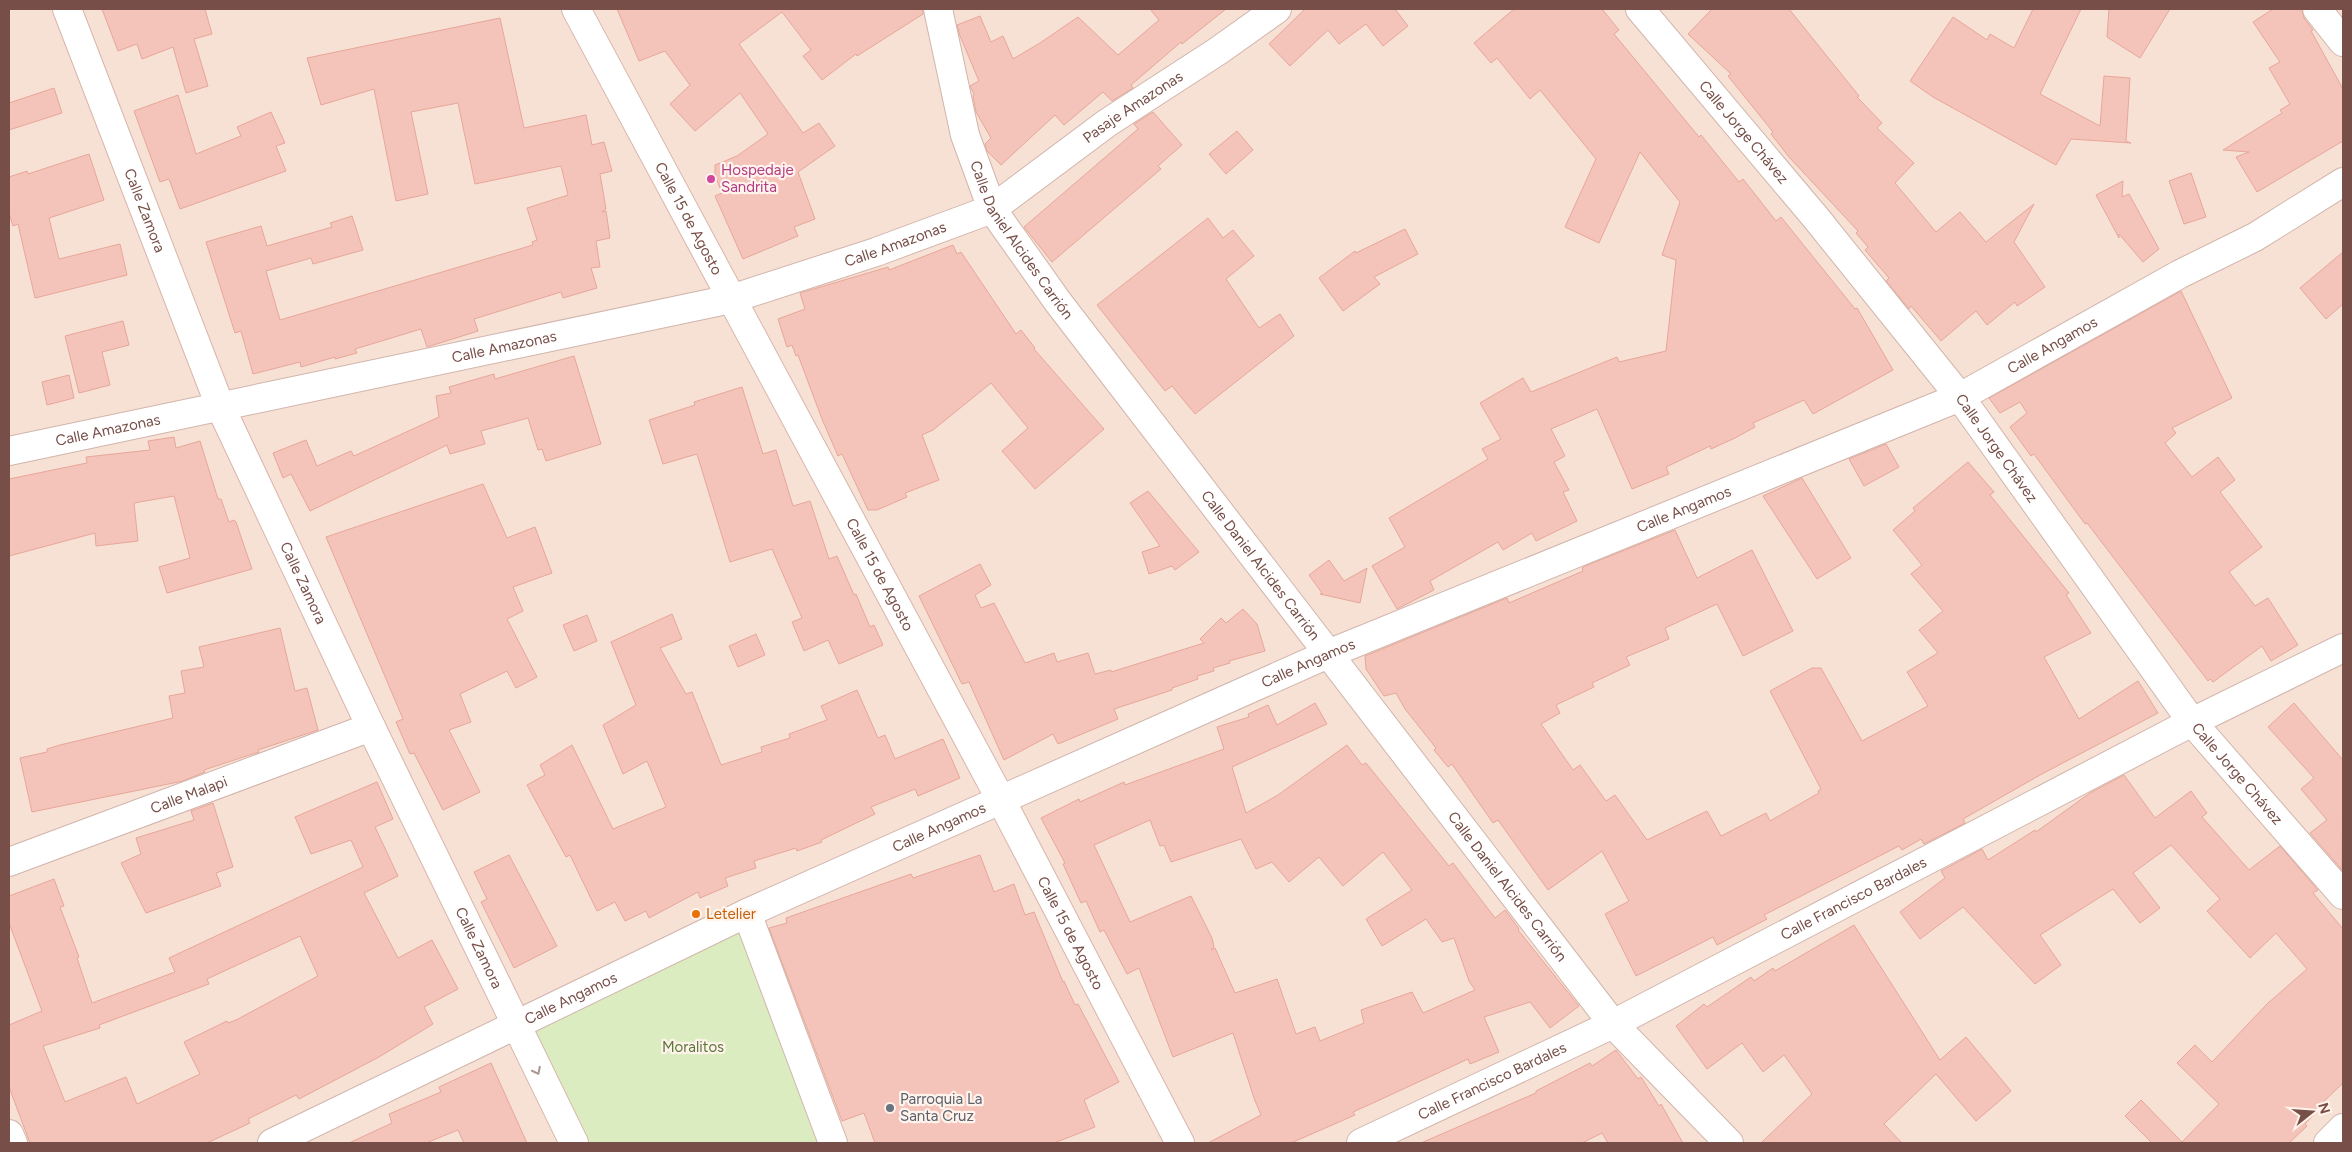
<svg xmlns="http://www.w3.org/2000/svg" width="2352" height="1152" viewBox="0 0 2352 1152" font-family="Figtree,sans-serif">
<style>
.residential{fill:#f7e0d4}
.green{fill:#dcecc1}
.building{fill:#f4c4ba;stroke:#e8a699;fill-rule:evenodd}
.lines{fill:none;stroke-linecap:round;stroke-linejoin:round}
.street-casing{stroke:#d1b5ac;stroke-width:30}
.secondary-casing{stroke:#d8b5ab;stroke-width:30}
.street{stroke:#fff;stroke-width:28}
.secondary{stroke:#fff;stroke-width:28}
.oneway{stroke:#ad9591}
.hotel-dot{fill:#d1479c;stroke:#fff3eb;stroke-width:2}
.food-dot{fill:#e8710a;stroke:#fff3eb;stroke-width:2}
.worship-dot{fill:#6b7280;stroke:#fff3eb;stroke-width:2}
.labels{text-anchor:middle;stroke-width:4.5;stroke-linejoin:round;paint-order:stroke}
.street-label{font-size:15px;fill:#774e48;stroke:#fff3eb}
.hotel-label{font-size:15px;fill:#b23c85;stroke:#fff3eb;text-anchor:start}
.food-label{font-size:15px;fill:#c56008;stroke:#fff3eb;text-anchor:start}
.park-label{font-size:15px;fill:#5b783c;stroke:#fff3eb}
.worship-label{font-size:15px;fill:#5b616d;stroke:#fff3eb;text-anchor:start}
</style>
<rect width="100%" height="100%" fill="#fdeee3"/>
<path class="residential" d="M9,9H2343V1143H9Z"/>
<path class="green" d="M747,913L833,1143H574L515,1027Z"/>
<path class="building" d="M102,9H205L212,34L194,39L208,86L186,93L173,47L142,59L137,44L118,51Z
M617,9H923V14L857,56L856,54L822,80L803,56L811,50L782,12L739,44L803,133L819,123L835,146L798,172L815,219L794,227L798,236L743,259L715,196L722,193L715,175V165L737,156L768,134L740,93L695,131L670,104L690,85L665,51L639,61Z
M1150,9H1226L1182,44L1181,42L1131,85L1133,88L1112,101L1103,92L1064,125L1055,115L1001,165L987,151L985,144L991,138L976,112L973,96L974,94L970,86L979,81L960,36L957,25L980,16L991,42L1003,36L1013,59L1040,43L1078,17L1118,55L1159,20Z
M1305,9H1395L1408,26L1383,46L1366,24L1339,44L1328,30L1290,66L1269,44Z
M1514,9H1602L1619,30L1614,34L1699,137L1701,135L1739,182L1743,179L1776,221L1781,217L1855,309L1857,308L1893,370L1813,414L1804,400L1753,423L1755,427L1735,438L1711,449L1710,446L1666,467L1669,474L1632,489L1597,409L1551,429L1565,456L1554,462L1569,490L1563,492L1577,521L1536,541L1532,533L1503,550L1498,542L1430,581L1434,590L1397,609L1372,566L1405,547L1389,518L1488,459L1482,449L1501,439L1480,403L1523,378L1531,392L1617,357L1619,362L1666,351L1676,260L1662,255L1680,202L1640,152L1599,243L1565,227L1596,159L1540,90L1530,99L1497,58L1491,63L1474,43Z
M1712,9H1789L1859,96L1857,97L1882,123L1877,128L1914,163L1895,183L1936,232L1960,212L1986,242L2034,204L2014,242L2045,287L2017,306L2015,302L1987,325L1976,311L1941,341L1911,306L1909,309L1886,281L1889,278L1865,250L1868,247L1856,233L1858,231L1789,157L1771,134L1773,132L1728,76L1731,74L1688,34Z
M2033,9H2081L2040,94L2100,126L2104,76L2130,78L2126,141L2131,143L2071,139L2056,165L1933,97L1910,81L1953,17L1987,40L1990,34L2014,48Z
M2109,9H2170L2140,58L2107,37Z
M2273,9H2302L2304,18L2313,30L2311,31L2343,89V141L2257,192L2236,157L2249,152L2223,150L2282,113L2280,110L2290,104L2269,68L2280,62L2253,22Z
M500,18L524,128L586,115L592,145L604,142L612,171L600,174L606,209L602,212L606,211L610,238L596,241L600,267L591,268L597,288L563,298L561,292L474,319L478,331L427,347L421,329L355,349L357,353L335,359V357L301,367L300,362L253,374L241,331L235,333L206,242L261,226L267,246L332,227L330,223L352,216L363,250L313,264L311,258L266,271L280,320L533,245L532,242L537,240L527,208L568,195L561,166L475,184L458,103L411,112L428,194L396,201L374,89L321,105L307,58Z
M54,88L62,113L9,130V103Z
M178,95L196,154L241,136L237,127L271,112L285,143L276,146L286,171L180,209L169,179L160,182L134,111Z
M1153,112L1182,145L1158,166L1161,169L1052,262L1024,227L1138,129L1134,124Z
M1237,131L1253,150L1226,174L1209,154Z
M89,154L104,200L49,218L59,259L120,244L127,275L35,298L18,224L13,226L9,213V177L27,171L28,174Z
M2191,173L2206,217L2184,224L2169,181Z
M2123,181L2122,197L2129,194L2159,249L2143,262L2119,234V238L2096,195Z
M1208,218L1223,238L1233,230L1254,256L1226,279L1259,328L1280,314L1294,336L1195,414L1172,386L1165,391L1097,305Z
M1405,229L1418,254L1374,277L1380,284L1343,311L1319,278L1355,251L1356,253Z
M953,245L957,254L961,252L1016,334L1021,330L1035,348L1034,349L1104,429L1035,489L1002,451L1028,428L991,383L933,430L922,435L939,480L905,493L907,497L877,510H868L842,454L838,456L822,419L798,355L796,356L792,345L787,347L778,319L805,309L800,293L888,267L889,270Z
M2343,252V304L2326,319L2300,288Z
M2181,291L2232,398L2172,428L2176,433L2165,443L2192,477L2218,457L2235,480L2220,492L2262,547L2229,572L2255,606L2268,598L2298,645L2271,661L2262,646L2213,682L2210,679L2208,681L2087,523L2085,524L2034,454L2031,456L2010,427L2027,413L2020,402L2000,413L1989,398Z
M123,321L129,345L102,352L110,385L79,393L65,336Z
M574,356L601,444L546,461L542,449L538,450L528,418L481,431L485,444L450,454L447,445L310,511L291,474L283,478L273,453L306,440L317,466L351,451L354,456L439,417L436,396L451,393L449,387L494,374L495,379Z
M69,375L74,398L47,405L42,382Z
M742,387L763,454L776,450L793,506L810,501L829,559L837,556L854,595L856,594L870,627L874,625L883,645L839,664L828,640L804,651L792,622L802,618L772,549L730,562L697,454L663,464L649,420L695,405L694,402Z
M174,437L176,448L200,441L218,499H221L229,522L234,520L236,522L252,569L167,593L159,567L190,558L174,496L134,503L138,541L96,546L95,533L9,556V479L87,463L86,457L150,450L148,441Z
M1886,444L1899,467L1864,486L1849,459Z
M1968,462L1994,492L1990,495L2069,593L2066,595L2091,633L2044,657L2079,719L2138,681L2158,713L2040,775L1963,819L1965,823L1924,844L1921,839L1902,850L1899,846L1764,915L1767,919L1717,945L1713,937L1636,976L1605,914L1629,901L1602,851L1548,890L1498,820L1493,823L1452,764L1448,767L1434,750L1436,748L1405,709L1396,693L1384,696L1366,669L1365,656L1507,598L1509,603L1583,571L1582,568L1585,566L1675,530L1697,578L1752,550L1793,631L1743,656L1717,604L1665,628L1669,639L1626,657L1630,665L1592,683L1594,687L1556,705L1560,713L1541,724L1573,770L1580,765L1606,801L1615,795L1647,840L1707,811L1721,836L1766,813L1770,821L1819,793L1818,791L1821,789L1770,691L1812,668H1821L1862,741L1928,706L1907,672L1938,653L1919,630L1943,611L1911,574L1922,565L1893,530L1915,511L1913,508Z
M1802,478L1851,558L1817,579L1763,496Z
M483,484L507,538L535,527L552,573L513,587L523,611L507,619L537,677L516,688L507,671L460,694L471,722L449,730L480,792L443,810L414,753L410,754L396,722L403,719L326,537Z
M1148,491L1199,552L1175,570L1172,566L1149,574L1142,552L1160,546L1130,503Z
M1329,560L1344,581L1367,568L1360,603L1320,594L1322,593L1309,575Z
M980,564L991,585L975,595L981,608L994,603L1025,663L1054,653L1057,662L1088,653L1095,674L1111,670V672L1204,643L1200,639L1221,618L1226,623L1243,609L1257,624L1265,651L1229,661L1230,663L1213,668L1214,671L1197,676L1198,679L1172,688V690L1114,709L1118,719L1058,744L1053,734L1004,760L969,682L962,684L919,596Z
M672,614L682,639L660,648L686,694L692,692L721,765L762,752L761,747L790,738L789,734L827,720L821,706L857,690L878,738L885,735L895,759L943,739L960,778L918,796L915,789L871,807L875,814L821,840L822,842L797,851L796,848L754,861L756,868L725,878L728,886L700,898L698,892L649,918L646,911L625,921L615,902L597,911L570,855L566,857L527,785L545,775L540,765L572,745L613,829L666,807L647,761L623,774L603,725L636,705L611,642Z
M587,615L597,641L574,651L563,625Z
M280,628L295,691L307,688L318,730L258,750L259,752L204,770L205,772L183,781L32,812L20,758L47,752V749L60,745L173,718L169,696L185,693L181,671L204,667L199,647Z
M756,634L765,655L738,667L729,646Z
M1315,703L1327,724L1232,767L1246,813L1278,795L1347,745L1362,765L1366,763L1449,866L1453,863L1495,918L1505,910L1519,929L1518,930L1579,1006L1550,1028L1530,1002L1484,1017L1499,1052L1470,1064L1468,1059L1373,1103L1353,1112L1355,1115L1291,1143H1208L1261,1115L1254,1098L1233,1033L1173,1057L1139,968L1127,974L1104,930L1100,932L1086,901L1081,903L1063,864L1065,863L1041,818L1079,799L1080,802L1124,782L1125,785L1224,749L1217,727L1249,717L1248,714L1268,705L1277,725ZM1150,820L1160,846L1164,845L1171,862L1241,839L1256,869L1272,862L1289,882L1319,857L1343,886L1383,852L1412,890L1366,919L1382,946L1426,919L1442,942L1454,938L1469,981L1475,990L1423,1013L1412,992L1361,1010L1364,1023L1320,1041L1315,1027L1296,1034L1277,979L1235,993L1215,948L1211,950L1214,947L1212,938L1191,896L1130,922L1094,845Z
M2294,703L2343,760L2342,870L2310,833L2327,820L2301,789L2314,778L2268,727Z
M2124,775L2155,818L2191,791L2207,813L2202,817L2249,870L2280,846L2318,890L2313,893L2343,929V1083L2317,1108L2318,1110L2305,1124L2307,1126L2289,1143H2152L2125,1116L2141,1100L2182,1142L2219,1104L2177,1063L2195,1045L2212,1062L2267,1004L2307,969L2276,933L2250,958L2207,911L2220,899L2171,845L2133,873L2160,908L2140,923L2113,889L2040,935L2061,965L2035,984L1963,907L1920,939L1900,912L1945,878L1941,871L1982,849L1988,860L2035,830L2036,832L2090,793Z
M377,782L393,819L375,827L398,876L364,893L398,958L432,940L458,989L424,1007L433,1024L379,1057L299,1099L296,1095L248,1119L250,1123L207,1143H30L9,1087V1025L42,1011L9,923V896L54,879L64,906L60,907L79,957L77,958L92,1003L175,972L169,958L363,867L351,840L311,854L295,817ZM300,936L318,976L236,1020L228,1023L227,1021L184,1042L200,1074L137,1104L126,1077L65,1102L43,1046L100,1028L99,1025L209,984L207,979Z
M213,803L233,867L216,873L221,886L146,913L121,863L141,854L136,838L194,820L191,811Z
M509,855L557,946L514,968L481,902L487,899L474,872Z
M980,855L994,892L1014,884L1025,915L1034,912L1063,982L1064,981L1075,1005L1078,1004L1119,1082L1084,1100L1095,1127L1054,1143H875L864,1113L842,1121L769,928L787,923L786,918L911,874L913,878Z
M1854,925L1940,1060L1966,1037L2011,1091L1976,1121L1936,1074L1884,1124L1902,1143H1761L1812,1094L1784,1055L1763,1072L1742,1043L1707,1069L1676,1026L1704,1004L1707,1007L1751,977L1754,981L1773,968L1775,971Z
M1616,1050L1638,1079L1641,1077L1659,1106L1661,1104L1683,1143H1608L1602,1133L1582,1143H1421L1536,1093V1091L1590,1063L1592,1066Z
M491,1063L527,1143H464L458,1130L426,1143H349L392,1123L389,1114L441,1092L439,1087Z"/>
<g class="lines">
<defs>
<g id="street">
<path id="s1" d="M938,9L965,135L992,209L1058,302L1613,1024L1729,1143"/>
<path id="s2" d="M1640,9L1816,218L1960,397L2192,722L2343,895"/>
<path d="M2317,9L2343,42"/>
<path id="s3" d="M9,451L731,299L876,252L992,209L1107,123L1218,51L1277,9"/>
<path id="s4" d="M9,862L371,727"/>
<path d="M747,913L833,1143"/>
<path d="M9,1134L13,1143"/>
<path id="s5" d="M272,1143L747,913L1328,654L1960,397L2180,274L2255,237L2343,182"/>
<path id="s6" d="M1361,1143L1613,1024L2192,722L2343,648"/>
<path d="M2328,1143L2343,1128"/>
</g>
<g id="secondary">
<path id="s7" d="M67,9L220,406L371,727L574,1143"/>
<path id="s8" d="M576,9L1001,800L1180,1143"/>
</g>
</defs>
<use href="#street" class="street-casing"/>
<use href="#secondary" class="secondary-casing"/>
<use href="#street" class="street"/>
<use href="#secondary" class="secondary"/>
</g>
<defs><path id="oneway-chevron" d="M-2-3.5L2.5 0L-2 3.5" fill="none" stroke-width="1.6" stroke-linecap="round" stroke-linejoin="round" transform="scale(1.25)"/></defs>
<use class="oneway" href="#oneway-chevron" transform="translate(537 1071) rotate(63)"/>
<circle class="hotel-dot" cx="711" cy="179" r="5"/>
<circle class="food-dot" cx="696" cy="914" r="5"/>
<circle class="worship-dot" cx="890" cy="1108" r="5"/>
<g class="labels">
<g class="street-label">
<text dy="5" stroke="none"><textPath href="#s3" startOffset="1188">Pasaje Amazonas</textPath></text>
<text dy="5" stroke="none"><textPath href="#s2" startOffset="161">Calle Jorge Chávez</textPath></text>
<text dy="5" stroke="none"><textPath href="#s7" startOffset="216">Calle Zamora</textPath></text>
<text dy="5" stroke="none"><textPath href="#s8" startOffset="238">Calle 15 de Agosto</textPath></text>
<text dy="5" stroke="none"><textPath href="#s1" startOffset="249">Calle Daniel Alcides Carrión</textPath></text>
<text dy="5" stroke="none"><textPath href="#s3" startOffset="911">Calle Amazonas</textPath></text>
<text dy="5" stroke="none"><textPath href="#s5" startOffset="1952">Calle Angamos</textPath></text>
<text dy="5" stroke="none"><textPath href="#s3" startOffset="506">Calle Amazonas</textPath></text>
<text dy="5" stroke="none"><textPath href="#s3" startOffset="101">Calle Amazonas</textPath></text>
<text dy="5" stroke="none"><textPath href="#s2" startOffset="566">Calle Jorge Chávez</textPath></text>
<text dy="5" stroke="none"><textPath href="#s5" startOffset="1548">Calle Angamos</textPath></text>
<text dy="5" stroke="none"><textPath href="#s1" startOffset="654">Calle Daniel Alcides Carrión</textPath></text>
<text dy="5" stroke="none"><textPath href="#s8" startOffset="642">Calle 15 de Agosto</textPath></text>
<text dy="5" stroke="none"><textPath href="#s7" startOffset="621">Calle Zamora</textPath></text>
<text dy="5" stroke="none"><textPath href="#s5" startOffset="1142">Calle Angamos</textPath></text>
<text dy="5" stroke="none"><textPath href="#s2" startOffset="971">Calle Jorge Chávez</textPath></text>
<text dy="5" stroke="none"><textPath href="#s4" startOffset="192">Calle Malapi</textPath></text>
<text dy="5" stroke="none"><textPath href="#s5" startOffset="738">Calle Angamos</textPath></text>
<text dy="5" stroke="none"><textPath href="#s1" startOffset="1059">Calle Daniel Alcides Carrión</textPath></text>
<text dy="5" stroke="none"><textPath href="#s6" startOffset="550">Calle Francisco Bardales</textPath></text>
<text dy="5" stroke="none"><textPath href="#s8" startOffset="1048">Calle 15 de Agosto</textPath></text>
<text dy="5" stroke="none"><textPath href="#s7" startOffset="1026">Calle Zamora</textPath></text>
<text dy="5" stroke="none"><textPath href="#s5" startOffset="332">Calle Angamos</textPath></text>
<text dy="5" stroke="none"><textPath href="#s6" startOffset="145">Calle Francisco Bardales</textPath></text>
</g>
<g class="hotel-label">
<text x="721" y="175">Hospedaje<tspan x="721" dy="17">Sandrita</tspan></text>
</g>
<g class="food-label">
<text x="706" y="919">Letelier</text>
</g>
<g class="park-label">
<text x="693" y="1052">Moralitos</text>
</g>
<g class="worship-label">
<text x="900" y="1104">Parroquia La<tspan x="900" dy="17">Santa Cruz</tspan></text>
</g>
</g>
<rect width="2352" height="1152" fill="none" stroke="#774e48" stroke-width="20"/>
<g transform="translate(2312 1112) rotate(73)" stroke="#fff3eb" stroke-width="4" paint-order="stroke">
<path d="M0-4L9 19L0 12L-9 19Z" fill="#774e48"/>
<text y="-8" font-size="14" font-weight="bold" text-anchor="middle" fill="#774e48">N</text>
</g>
</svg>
